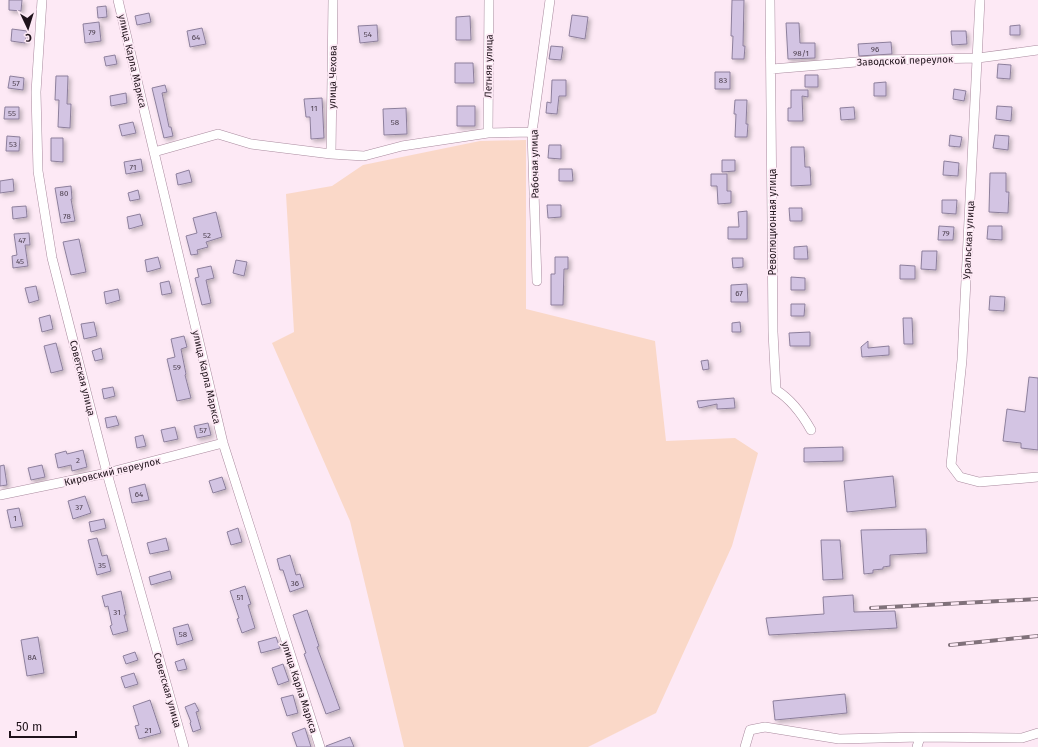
<svg xmlns="http://www.w3.org/2000/svg" width="1038" height="747" viewBox="0 0 1038 747" font-family="'Fira Sans',sans-serif">
<style>
.green{fill:#fad8c8}
.building{fill:#d3c4e3;stroke:#8d7f9c;filter:url(#shadow)}
.lines{fill:none;stroke-linecap:round;stroke-linejoin:round}
.minor-casing{stroke:#aa8b9f;stroke-width:10}
.minor{stroke:#fff;stroke-width:9}
.rail-casing{stroke:#80717a;stroke-width:4}
.rail{stroke:#fde9f5;stroke-width:2.5;stroke-dasharray:8;stroke-linecap:butt}
.labels{text-anchor:middle;stroke-width:3.5;stroke-linejoin:round;paint-order:stroke}
.number-label{font-size:8px;fill:#4c3f4d}
.street-label{font-size:10px;fill:#1f131b;stroke:#fde9f5}
</style>
<defs>
<filter id="shadow"><feDropShadow dx="2.5" dy="2.5" stdDeviation="2" flood-color="#0004"/></filter>
</defs>
<rect width="100%" height="100%" fill="#fde9f5"/>
<path class="green" d="M526,140V309L655,341L666,441L735,438L758,453L732,546L656,713L588,747H404L350,521L272,343L294,332L286,194L332,186L363,165L480,141Z"/>
<path class="building" d="M9,0H22L21,11L9,10Z
M732,0H744L743,46H745L744,59H732L733,36H731Z
M106,6L107,17L98,18L97,7Z
M149,13L151,22L137,25L135,16Z
M572,15L588,17L585,39L569,36Z
M470,16L471,40H456V17Z
M99,22L101,41L85,43L83,24Z
M786,23H799L800,43H815V58L788,59Z
M377,25L378,41L360,43L358,26Z
M1020,25V35H1010V26Z
M202,28L206,44L190,47L187,31Z
M12,29L27,31L25,43L11,41Z
M951,31H966L967,44L952,45Z
M891,42L892,54L859,56L858,44Z
M551,46L563,47L561,60L549,59Z
M115,55L117,64L106,66L104,57Z
M455,63H473L474,83H455Z
M998,64L1011,65L1010,79L997,78Z
M715,72H730V89H715Z
M805,75H818V87H805Z
M10,76L24,78L23,90L8,88Z
M56,76H68L67,104H71L70,128L58,127L59,100H55Z
M552,80H566V96H559L557,114L546,113L547,102L551,103Z
M886,82V96H874V83Z
M165,85L167,92L162,93L169,127H171L173,136L164,138L152,88Z
M954,89L966,91L964,101L953,99Z
M791,90H808V97L802,96L803,121H788V108H791Z
M126,93L127,103L111,106L110,96Z
M322,98L324,138L311,139L310,117H306L304,99Z
M735,100H747L746,124H748L747,137H735L736,114H734Z
M457,106H475V126H457Z
M997,106L1012,107L1011,121L996,119Z
M5,107H19V119H4Z
M854,107L855,119L841,120L840,108Z
M406,108L407,134L384,135L383,109Z
M133,122L136,133L122,136L119,125Z
M950,135L962,137L960,147L949,146Z
M995,135L1009,136L1008,150L993,148Z
M7,136L20,137L19,151H6Z
M51,138H63V162L51,161Z
M549,145H561V159L548,158Z
M791,147H804L805,167H810L811,185L791,186Z
M141,159L143,171L126,174L124,162Z
M722,160H735V171L722,172Z
M944,161L959,163L958,176L943,175Z
M559,169H572L573,181H559Z
M189,170L192,182L178,185L176,174Z
M990,173H1006V192H1009L1008,213L989,212Z
M711,174H727V191H731V203L718,204L717,186H711Z
M13,179L14,191L0,193V181Z
M71,186L72,199H71L75,221L61,223L55,188Z
M138,190L140,199L130,201L128,193Z
M942,200H957L956,214L942,213Z
M547,205H561V217L548,218Z
M26,206L27,217L13,219L12,207Z
M789,208H802V221H790Z
M747,211V239H728V227H739L738,212Z
M216,212L222,237L206,242L208,247L197,250L198,254L191,255L186,236L197,233L193,218Z
M140,214L143,225L129,229L127,217Z
M939,226L954,227L953,240H938Z
M988,226H1002V240L987,239Z
M29,233L30,245H25L28,266L13,268L12,256L17,255L14,234Z
M79,239L86,272L71,275L63,242Z
M807,246L808,259H794V247Z
M922,251H937L936,270L921,269Z
M158,257L161,268L147,272L145,260Z
M555,257H568V269H564L563,305H551V274H555Z
M732,258H743V267L733,268Z
M236,260L247,262L244,276L233,273Z
M900,265L915,266V279H900Z
M211,266L214,278L206,280L211,303L202,305L195,278L199,277L197,269Z
M791,277L805,278V290H791Z
M169,281L172,293L162,295L160,283Z
M747,284L748,302H731V285Z
M36,286L39,300L29,303L25,288Z
M118,289L120,300L106,304L104,292Z
M990,296L1005,297L1004,311L989,310Z
M791,304H805L804,316H791Z
M50,315L53,329L42,332L39,318Z
M903,318H912L913,344H904Z
M94,322L97,336L84,339L81,324Z
M740,322L741,332H732V323Z
M810,332V346H790L789,333Z
M184,336L187,347L181,349L186,374L185,375L191,398L177,401L167,359L175,357L171,339Z
M868,341V348L889,346V355L862,357L861,347Z
M56,343L63,370L51,373L44,346Z
M101,348L103,359L95,361L92,351Z
M708,360L709,369L703,370L701,361Z
M1029,377L1038,378V450L1021,448V443L1003,441L1007,409L1025,412Z
M113,387L115,396L104,399L102,389Z
M734,398L735,408L717,409V404L699,408L697,401Z
M116,416L119,425L107,428L105,418Z
M208,423L211,435L197,438L194,426Z
M175,427L178,439L164,442L161,430Z
M143,435L146,446L137,448L135,437Z
M843,447V461L804,462V448Z
M83,450L87,467L72,471L71,465L58,468L55,454L66,451L67,454Z
M4,465L7,485L0,486V466Z
M42,465L45,477L31,480L28,468Z
M893,476L896,507L847,512L844,481Z
M222,477L226,489L213,493L209,481Z
M145,484L149,500L132,503L129,488Z
M85,496L91,513L73,519L68,501Z
M19,508L23,526L11,528L7,510Z
M104,519L106,528L91,532L89,522Z
M238,528L242,542L231,545L227,532Z
M926,529L927,553L890,555V566L883,567V569L873,570V573L864,574L861,530Z
M97,538L102,556L107,555L111,571L97,575L88,540Z
M166,538L169,550L150,554L147,543Z
M821,540H840L843,579L823,580Z
M290,555L296,575L300,574L304,587L290,592L283,570H280L277,559Z
M170,571L172,579L151,585L149,577Z
M245,586L251,604L248,605L255,628L242,633L237,619L239,618L230,591Z
M121,591L126,615H124L128,631L113,635L110,626L112,625L108,606L105,607L102,596Z
M853,595L854,612L895,611L897,628L769,635L766,618L824,614L823,597Z
M307,610L319,646L317,647L340,709L326,714L304,654L306,653L293,615Z
M188,624L193,640L177,645L173,628Z
M38,637L44,673L27,676L21,640Z
M276,637L280,648L261,653L258,642Z
M135,652L138,660L126,664L123,656Z
M184,659L187,669L178,671L175,662Z
M283,664L289,681L278,685L272,668Z
M134,673L138,684L125,688L121,677Z
M845,694L847,713L775,720L773,701Z
M293,695L298,713L287,716L281,698Z
M150,700L161,733L139,739L135,726L139,725L133,706Z
M195,703L199,711L196,712L201,729L193,732L190,723L191,722L185,707Z
M305,728L311,747H297L292,733Z
M350,737L354,747H326V746Z"/>
<g class="lines">
<defs>
<path id="minor" d="M42,0L36,92L38,171L52,258L107,473L184,747
M118,0L223,443L320,747
M770,0L773,332L776,390C792,400 802,414 811,430
M980,0L962,360L951,465L960,477L979,482L1038,477
M772,69L880,60L978,58L1038,50
M488,133L489,0
M154,152L218,134L251,144L331,154L364,156L402,146L488,133L532,132
M331,154L333,0
M537,281L532,132L550,0
M0,495L107,473L223,443
M745,747L750,730L765,727L839,739L920,737L1022,738L1038,733
M917,747L920,737"/>
</defs>
<use href="#minor" class="minor-casing"/>
<use href="#minor" class="minor"/>
<defs>
<path id="rail" d="M871,608L1038,599
M950,645L1038,636"/>
</defs>
<use href="#rail" class="rail-casing"/>
<use href="#rail" class="rail"/>
</g>
<g class="labels">
<g class="number-label">
<text x="92" y="35">79</text>
<text x="368" y="37">54</text>
<text x="196" y="40">64</text>
<text x="875" y="52">96</text>
<text x="801" y="56">98/1</text>
<text x="723" y="83">83</text>
<text x="16" y="86">57</text>
<text x="314" y="111">11</text>
<text x="12" y="116">55</text>
<text x="395" y="125">58</text>
<text x="13" y="147">53</text>
<text x="133" y="170">71</text>
<text x="64" y="196">80</text>
<text x="67" y="219">78</text>
<text x="946" y="236">79</text>
<text x="207" y="238">52</text>
<text x="22" y="243">47</text>
<text x="20" y="264">45</text>
<text x="739" y="296">67</text>
<text x="177" y="370">59</text>
<text x="203" y="433">57</text>
<text x="78" y="463">2</text>
<text x="139" y="497">64</text>
<text x="79" y="510">37</text>
<text x="15" y="521">1</text>
<text x="102" y="568">35</text>
<text x="295" y="586">36</text>
<text x="240" y="600">51</text>
<text x="117" y="615">31</text>
<text x="183" y="637">58</text>
<text x="32" y="660">8А</text>
<text x="148" y="733">21</text>
</g>
<g class="street-label">
<text transform="translate(905 60) rotate(-2)" y="4">Заводской переулок</text>
<text transform="translate(133 61) rotate(77)" y="4">улица Карла Маркса</text>
<text transform="translate(488 66) rotate(-89)" y="4">Летняя улица</text>
<text transform="translate(332 77) rotate(-89)" y="4">улица Чехова</text>
<text transform="translate(534 164) rotate(-91)" y="4">Рабочая улица</text>
<text transform="translate(772 222) rotate(-90)" y="4">Революционная улица</text>
<text transform="translate(968 240) rotate(-87)" y="4">Уральская улица</text>
<text transform="translate(207 377) rotate(77)" y="4">улица Карла Маркса</text>
<text transform="translate(83 378) rotate(76)" y="4">Советская улица</text>
<text transform="translate(112 471) rotate(-13)" y="4">Кировский переулок</text>
<text transform="translate(300 687) rotate(72)" y="4">улица Карла Маркса</text>
<text transform="translate(168 690) rotate(74)" y="4">Советская улица</text>
</g>
</g>
<g transform="translate(28 28) rotate(176)" stroke="#fde9f5" stroke-width="3" paint-order="stroke">
<path d="M0-3L7 15L0 10L-7 15Z" fill="#1f131b"/>
<text y="-6" font-size="11" font-weight="bold" text-anchor="middle" fill="#1f131b">С</text>
</g>
<path d="M10 731v6h66v-6" fill="none" stroke="#1f131b" stroke-width="2"/>
<text x="16" y="731" font-size="12" fill="#1f131b" stroke="#fde9f5" stroke-width="3" paint-order="stroke">50 m</text>
</svg>
